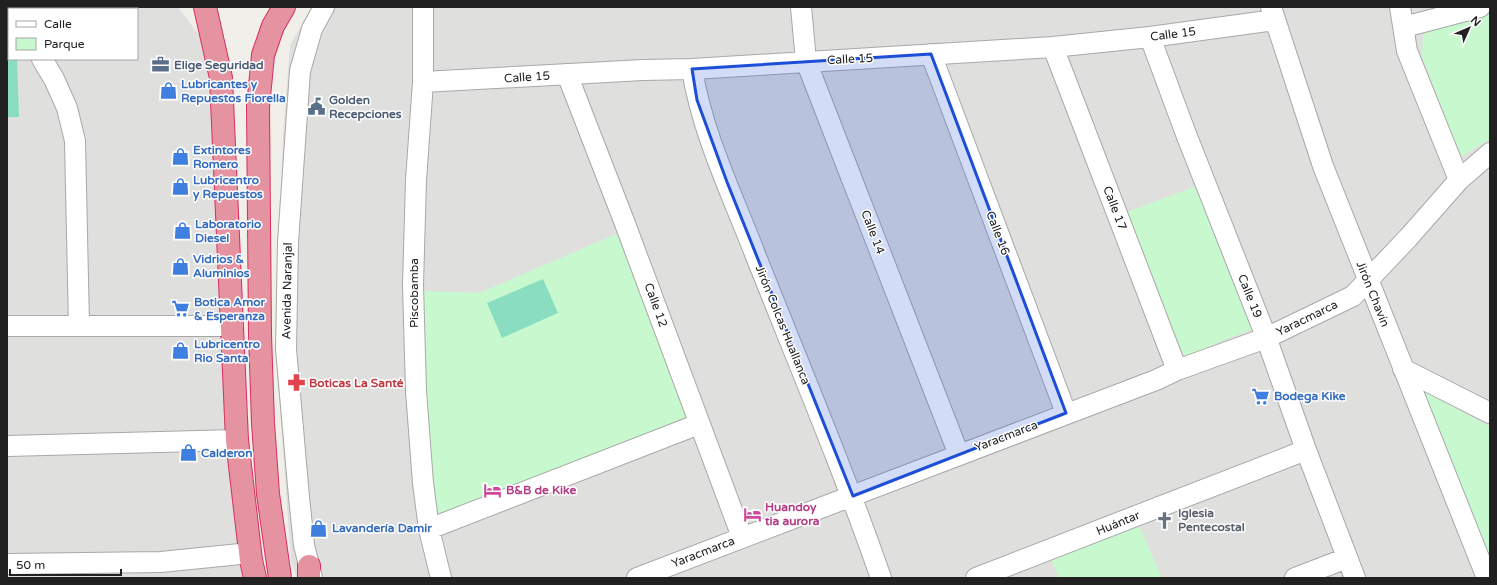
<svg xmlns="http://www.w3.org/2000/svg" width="1497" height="585" viewBox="0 0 1497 585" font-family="'Varela Round',sans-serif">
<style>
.residential{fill:#dfdfde;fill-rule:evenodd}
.park{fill:#c8f9ce}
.pitch{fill:#8addc0}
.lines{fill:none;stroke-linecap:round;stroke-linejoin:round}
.minor-casing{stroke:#a8a8a8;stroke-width:22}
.highway-casing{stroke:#d72e61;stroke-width:24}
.minor{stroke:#fff;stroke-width:20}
.highway{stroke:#e593a0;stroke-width:22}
.marked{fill:#1d4ed8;fill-opacity:0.2;stroke:#1d4ed8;stroke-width:3;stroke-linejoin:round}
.labels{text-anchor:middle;stroke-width:3;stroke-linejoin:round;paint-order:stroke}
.street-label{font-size:12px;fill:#212121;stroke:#fff}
.service-label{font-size:12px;font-weight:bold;fill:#4e5e75;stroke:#fff;text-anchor:start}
.shop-label{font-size:12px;font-weight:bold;fill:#366cbe;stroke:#fff;text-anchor:start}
.health-label{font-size:12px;font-weight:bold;fill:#be3a42;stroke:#fff;text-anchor:start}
.hotel-label{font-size:12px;font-weight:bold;fill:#b23c85;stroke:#fff;text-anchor:start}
.worship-label{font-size:12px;font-weight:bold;fill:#5b616d;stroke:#fff;text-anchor:start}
</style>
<rect width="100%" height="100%" fill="#f1efe9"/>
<path class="residential" d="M7,7H178L204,42L218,158L225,427L246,578H7ZM9,9H137V59H9Z
M312,7H1490V578H297L291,561L276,356L283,134L290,45Z"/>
<path class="park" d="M1490,12V139L1461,157L1422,57L1423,34Z
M1199,185L1255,328L1180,358L1125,213Z
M621,232L691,420L436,520L423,393L421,291L479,293Z
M1418,388L1490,427V578Z
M1138,523L1162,578H1059L1050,556Z"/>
<path class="pitch" d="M9,49V59H17L19,117H7V50Z
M543,279L558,313L502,338L487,303Z"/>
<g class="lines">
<defs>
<path id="minor" d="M423,7V82L416,180L413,285L416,391L423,483L429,529L441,578
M801,7L806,61L959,455
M1271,7L1323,166L1487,578
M1400,7L1407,51L1459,180
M1404,27L1480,7
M1150,37L1186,134L1265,334L1306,450L1355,578
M7,41H9
M1053,47L1177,370
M931,54L1066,413
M42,59L54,79L67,108L75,141L79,326
M692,69C702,133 732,194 755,254C798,362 843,469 881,578
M567,74L624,221L742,537
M423,82L643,70L692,69L1053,47L1150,37L1275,20
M7,326H233
M1403,369L1490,413
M7,446L237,440
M429,529L699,424
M7,564L161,562L250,553
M312,578L304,545L299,497L286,349L288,242L300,71L312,29L324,7
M637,578L1156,380L1177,370L1266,338L1353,296L1408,238L1459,180L1490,153
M976,578L1306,450
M1295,578L1347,558"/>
<path id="highway" d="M205,7L221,78L237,440L251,560L255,578
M280,578L268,494L263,423L260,335L258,107L263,55L273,26L284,7
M309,578V566"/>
</defs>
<use href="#minor" class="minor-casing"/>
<use href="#highway" class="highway-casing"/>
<use href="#minor" class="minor"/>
<use href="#highway" class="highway"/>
</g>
<path class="marked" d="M931,54L1066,413L853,496L727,182L697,100L692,69Z"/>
<defs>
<symbol id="office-bare" viewBox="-9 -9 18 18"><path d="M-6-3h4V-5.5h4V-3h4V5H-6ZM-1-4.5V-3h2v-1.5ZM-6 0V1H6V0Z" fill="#5c6f8a" stroke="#fff" stroke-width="2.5" paint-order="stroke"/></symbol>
<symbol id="shop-bare" viewBox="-9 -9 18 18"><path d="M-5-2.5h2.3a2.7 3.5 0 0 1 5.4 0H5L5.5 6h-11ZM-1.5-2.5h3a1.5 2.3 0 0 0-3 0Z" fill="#3f7fe0" stroke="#fff" stroke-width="2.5" paint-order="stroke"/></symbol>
<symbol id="civic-bare" viewBox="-9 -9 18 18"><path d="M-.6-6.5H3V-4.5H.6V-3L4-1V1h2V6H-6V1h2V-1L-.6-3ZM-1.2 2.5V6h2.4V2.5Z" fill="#5c6f8a" stroke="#fff" stroke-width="2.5" paint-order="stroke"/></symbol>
<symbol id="supermarket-bare" viewBox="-9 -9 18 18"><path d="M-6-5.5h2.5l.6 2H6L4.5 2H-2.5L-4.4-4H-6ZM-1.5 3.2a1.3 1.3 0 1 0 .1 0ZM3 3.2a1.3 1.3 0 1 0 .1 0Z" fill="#3f7fe0" stroke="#fff" stroke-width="2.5" paint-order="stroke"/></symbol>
<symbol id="pharmacy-bare" viewBox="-9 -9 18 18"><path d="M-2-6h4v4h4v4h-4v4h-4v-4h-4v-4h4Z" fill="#e0444e" stroke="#fff" stroke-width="2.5" paint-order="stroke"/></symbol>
<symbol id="hotel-bare" viewBox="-9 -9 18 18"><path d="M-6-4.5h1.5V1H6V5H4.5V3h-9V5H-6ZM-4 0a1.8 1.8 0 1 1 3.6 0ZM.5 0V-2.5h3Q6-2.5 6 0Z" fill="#d1479c" stroke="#fff" stroke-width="2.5" paint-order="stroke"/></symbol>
<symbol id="church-bare" viewBox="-9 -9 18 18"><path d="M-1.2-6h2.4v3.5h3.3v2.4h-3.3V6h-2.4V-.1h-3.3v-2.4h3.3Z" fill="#6b7280" stroke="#fff" stroke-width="2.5" paint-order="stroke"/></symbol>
</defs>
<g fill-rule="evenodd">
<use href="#office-bare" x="148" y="52" width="25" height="25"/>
<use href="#shop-bare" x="156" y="78" width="25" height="25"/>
<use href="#civic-bare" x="304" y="94" width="25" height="25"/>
<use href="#shop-bare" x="168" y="144" width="25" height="25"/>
<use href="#shop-bare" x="168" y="174" width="25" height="25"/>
<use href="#shop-bare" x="170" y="218" width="25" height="25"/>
<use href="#shop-bare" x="168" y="254" width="25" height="25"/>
<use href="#supermarket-bare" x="168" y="296" width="25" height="25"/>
<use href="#shop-bare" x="168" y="338" width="25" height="25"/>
<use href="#pharmacy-bare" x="284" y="370" width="25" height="25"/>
<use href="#supermarket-bare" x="1248" y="384" width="25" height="25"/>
<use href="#shop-bare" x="176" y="440" width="25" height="25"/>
<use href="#hotel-bare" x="480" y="478" width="25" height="25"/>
<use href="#hotel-bare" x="740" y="502" width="25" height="25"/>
<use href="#church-bare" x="1152" y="508" width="25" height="25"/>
<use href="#shop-bare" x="306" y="516" width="25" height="25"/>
</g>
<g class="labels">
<g class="street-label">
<text transform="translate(1173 34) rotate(-7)" y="4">Calle 15</text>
<text transform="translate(850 59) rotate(-3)" y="4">Calle 15</text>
<text transform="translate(527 77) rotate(-4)" y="4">Calle 15</text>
<text transform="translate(1115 208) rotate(69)" y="4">Calle 17</text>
<text transform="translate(873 232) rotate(69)" y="4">Calle 14</text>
<text transform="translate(998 233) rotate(69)" y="4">Calle 16</text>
<text transform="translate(287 291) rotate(-89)" y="4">Avenida Naranjal</text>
<text transform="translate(414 293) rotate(-90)" y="4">Piscobamba</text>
<text transform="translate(1373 294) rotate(68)" y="4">Jirón Chavín</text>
<text transform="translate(1250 296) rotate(68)" y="4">Calle 19</text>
<text transform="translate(656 305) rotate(70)" y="4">Calle 12</text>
<text transform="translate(1307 318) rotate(-26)" y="4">Yaracmarca</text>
<text transform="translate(783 325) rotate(68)" y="4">Jirón Colcas Huallanca</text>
<text transform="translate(1006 436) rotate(-21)" y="4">Yaracmarca</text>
<text transform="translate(1118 523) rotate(-22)" y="4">Huántar</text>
<text transform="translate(703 552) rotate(-21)" y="4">Yaracmarca</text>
</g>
<g class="service-label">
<text x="174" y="69">Elige Seguridad</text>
<text x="329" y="104">Golden<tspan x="329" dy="14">Recepciones</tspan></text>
</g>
<g class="shop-label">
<text x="181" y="88">Lubricantes y<tspan x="181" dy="14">Repuestos Fiorella</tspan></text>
<text x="193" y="154">Extintores<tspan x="193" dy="14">Romero</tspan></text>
<text x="193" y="184">Lubricentro<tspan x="193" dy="14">y Repuestos</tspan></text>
<text x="195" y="228">Laboratorio<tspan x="195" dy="14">Diesel</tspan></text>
<text x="193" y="263">Vidrios &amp;<tspan x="193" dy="14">Aluminios</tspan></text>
<text x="194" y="306">Botica Amor<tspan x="194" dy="14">&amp; Esperanza</tspan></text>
<text x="194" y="348">Lubricentro<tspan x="194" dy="14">Rio Santa</tspan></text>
<text x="1274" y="400">Bodega Kike</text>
<text x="201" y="457">Calderon</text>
<text x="332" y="532">Lavandería Damir</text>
</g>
<g class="health-label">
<text x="309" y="387">Boticas La Santé</text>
</g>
<g class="hotel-label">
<text x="506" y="494">B&amp;B de Kike</text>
<text x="765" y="511">Huandoy<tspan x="765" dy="14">tia aurora</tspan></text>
</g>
<g class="worship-label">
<text x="1178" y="517">Iglesia<tspan x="1178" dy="14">Pentecostal</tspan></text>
</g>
</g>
<rect width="1497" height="585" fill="none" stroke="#212121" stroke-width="16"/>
<rect x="8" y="8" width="130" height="52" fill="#ffffff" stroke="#a6a6a6"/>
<rect x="16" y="21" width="20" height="6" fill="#ffffff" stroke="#a6a6a6"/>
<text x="44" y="28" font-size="12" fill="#212121">Calle</text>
<rect x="16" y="38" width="20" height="12" fill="#c8f9ce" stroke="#a6a6a6"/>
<text x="44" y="48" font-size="12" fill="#212121">Parque</text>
<g transform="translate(1469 28) rotate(45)" stroke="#ffffff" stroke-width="3" paint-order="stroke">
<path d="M0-3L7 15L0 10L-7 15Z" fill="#212121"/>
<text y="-6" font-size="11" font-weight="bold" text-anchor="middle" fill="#212121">N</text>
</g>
<path d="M10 569v6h111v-6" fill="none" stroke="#212121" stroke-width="2"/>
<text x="16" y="569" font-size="12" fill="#212121" stroke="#ffffff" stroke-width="3" paint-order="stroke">50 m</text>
</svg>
